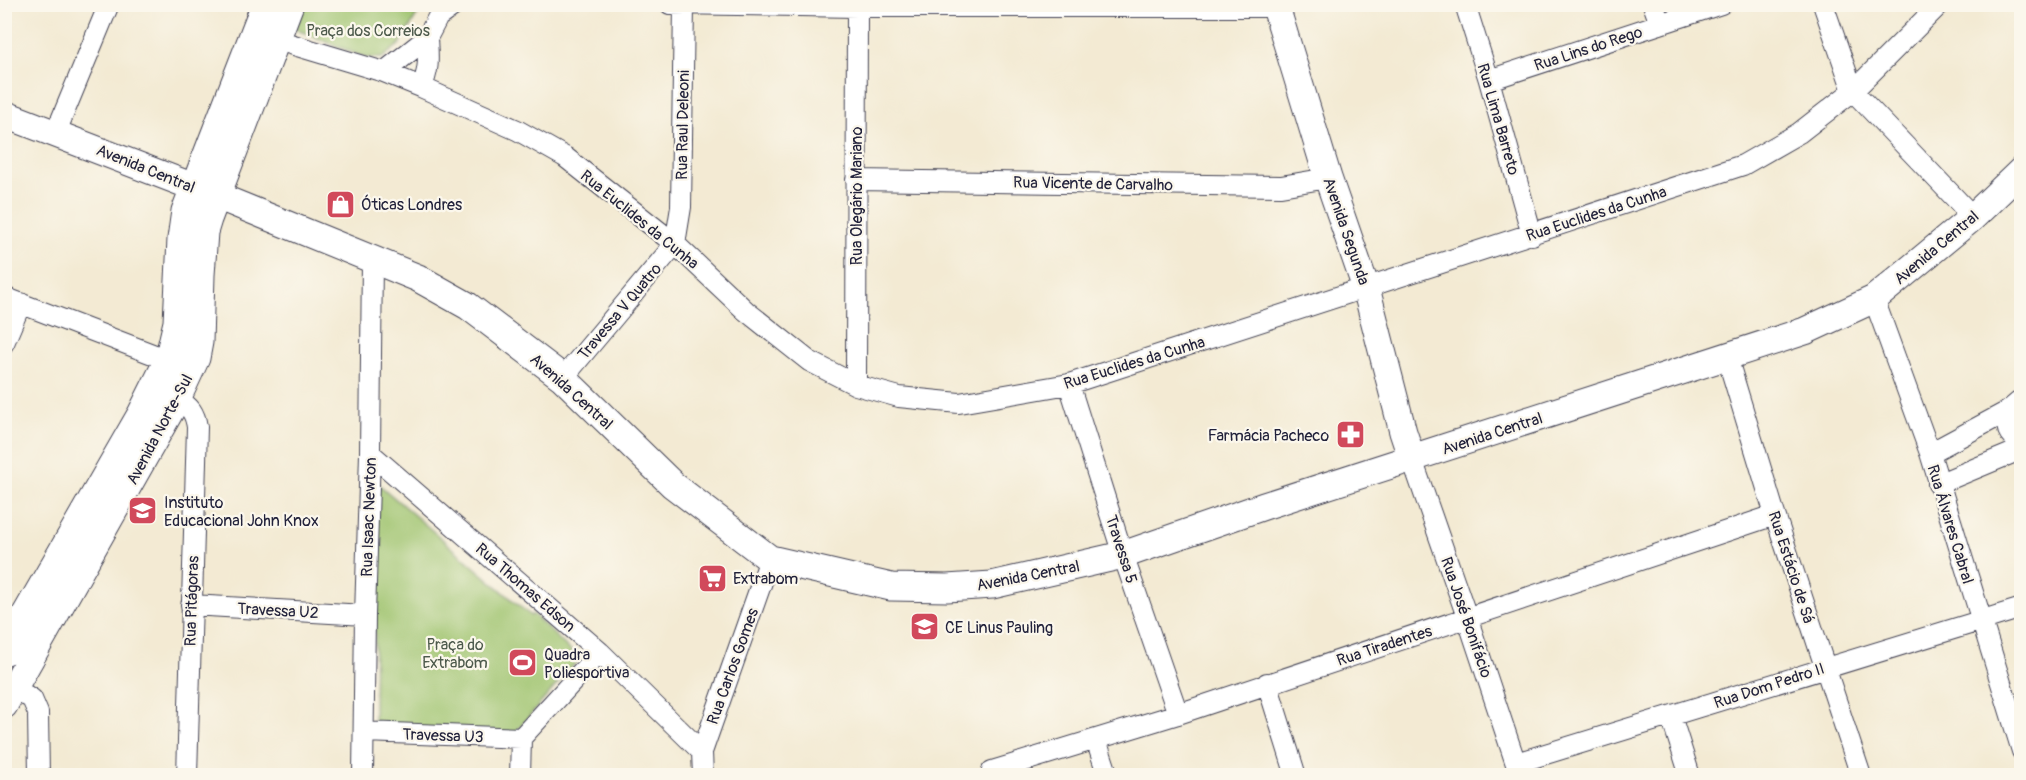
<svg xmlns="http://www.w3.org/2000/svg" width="2026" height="780" viewBox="0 0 2026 780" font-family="Pangolin,sans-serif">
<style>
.green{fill:#9ec36d;stroke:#607254;stroke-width:1.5}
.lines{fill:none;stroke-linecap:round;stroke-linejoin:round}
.street-casing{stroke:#414052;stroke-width:22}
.secondary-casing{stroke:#414052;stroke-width:29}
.street{stroke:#fff;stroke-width:20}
.secondary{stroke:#fff;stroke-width:27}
.labels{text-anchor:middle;stroke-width:4.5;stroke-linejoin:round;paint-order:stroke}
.park-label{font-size:16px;fill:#4d5a4c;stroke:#fbf7ec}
.street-label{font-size:16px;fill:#22223b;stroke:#fbf7ec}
.poi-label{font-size:16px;fill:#22223b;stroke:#fbf7ec;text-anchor:start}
</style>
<rect width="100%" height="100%" fill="#fbf7ec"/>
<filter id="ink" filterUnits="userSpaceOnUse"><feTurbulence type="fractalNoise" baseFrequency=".0167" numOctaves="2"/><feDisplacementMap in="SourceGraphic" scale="12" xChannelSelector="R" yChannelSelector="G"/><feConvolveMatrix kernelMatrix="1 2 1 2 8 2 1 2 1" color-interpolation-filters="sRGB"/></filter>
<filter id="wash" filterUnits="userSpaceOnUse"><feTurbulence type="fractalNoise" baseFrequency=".008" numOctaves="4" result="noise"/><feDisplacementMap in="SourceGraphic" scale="24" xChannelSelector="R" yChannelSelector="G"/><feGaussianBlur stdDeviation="1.35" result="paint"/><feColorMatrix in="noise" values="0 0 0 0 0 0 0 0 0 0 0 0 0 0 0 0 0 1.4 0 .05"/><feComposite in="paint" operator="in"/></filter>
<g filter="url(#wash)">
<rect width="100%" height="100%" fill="#f3ead3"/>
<path class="green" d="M305,5H423L400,44L382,58H366L295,29Z
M376,482L531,616L533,614L579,659L514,734L374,727Z"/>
</g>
<g filter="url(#ink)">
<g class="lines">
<defs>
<path id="street" d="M670,4L857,7H1276
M1465,4L1489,80L1532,235
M1653,4L1660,24
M1823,4L1853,91L1973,217
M277,40L384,72L421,87L517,130L565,157L675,244L746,311L809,361L856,385L899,397L959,403L1069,384L1743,165L1799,133L1853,91L1940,4
M384,72L427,38L438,17L456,4
M1489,80L1721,4
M421,87C430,71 428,56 427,38
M56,132L109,4
M856,180L1281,186L1328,178
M675,244L681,207L684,5
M4,297L168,360
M1874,299L1930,453L2022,751
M4,343L21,303
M1727,357L1775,515L1861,776
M563,378L675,244
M1069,384L1123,555L1178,714
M856,385L857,7
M177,399C190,406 195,413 197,427L187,776
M2008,411C2005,428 2007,435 2022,444
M370,453L600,652L702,752
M1930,453L2008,411L2022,399
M1412,459L1467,617L1519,773
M1938,484L2022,449
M191,605L365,615
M1267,683L1296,776
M14,688L32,699L38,713L39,776
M1671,716L1690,776
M365,732L521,738
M1096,740L1108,776
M1516,763L2022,608
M992,771L1178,714L1775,515
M363,776L365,615L370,453L372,259
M520,776L521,738L600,652
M703,776L702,752L770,559"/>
<path id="secondary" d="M1275,4L1328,178L1366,288L1403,432L1412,459
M4,114L217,196L418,278L468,306L563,378L673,485L770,559L891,587L947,588L992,585L1123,555L1264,506L1805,331L1874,299L1973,217L2022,170
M4,652L141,414L168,360L177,322L181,239L185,211L265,4
M4,705L177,399L196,358L199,342L201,275L204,232L208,219L290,4"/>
</defs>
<use href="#street" class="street-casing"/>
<use href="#secondary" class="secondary-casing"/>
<use href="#street" class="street"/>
<use href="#secondary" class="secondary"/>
</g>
</g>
<defs>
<symbol id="shop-square" viewBox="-11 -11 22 22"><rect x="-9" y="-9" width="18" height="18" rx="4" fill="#d1495b" stroke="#fbf7ec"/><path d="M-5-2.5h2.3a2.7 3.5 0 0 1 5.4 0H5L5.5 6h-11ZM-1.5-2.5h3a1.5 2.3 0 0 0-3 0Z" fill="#fff"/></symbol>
<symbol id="pharmacy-square" viewBox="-11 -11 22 22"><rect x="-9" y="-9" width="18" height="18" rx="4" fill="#d1495b" stroke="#fbf7ec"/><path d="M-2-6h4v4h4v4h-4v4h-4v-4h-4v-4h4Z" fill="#fff"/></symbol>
<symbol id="school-square" viewBox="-11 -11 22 22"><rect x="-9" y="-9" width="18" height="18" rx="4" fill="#d1495b" stroke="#fbf7ec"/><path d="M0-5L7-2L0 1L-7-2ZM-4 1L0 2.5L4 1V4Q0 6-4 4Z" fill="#fff"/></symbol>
<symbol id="supermarket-square" viewBox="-11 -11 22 22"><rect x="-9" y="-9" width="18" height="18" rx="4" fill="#d1495b" stroke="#fbf7ec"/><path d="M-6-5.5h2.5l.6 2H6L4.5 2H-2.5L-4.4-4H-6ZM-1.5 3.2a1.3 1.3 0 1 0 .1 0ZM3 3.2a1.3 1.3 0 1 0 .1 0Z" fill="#fff"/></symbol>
<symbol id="stadium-square" viewBox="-11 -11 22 22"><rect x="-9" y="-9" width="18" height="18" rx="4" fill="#d1495b" stroke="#fbf7ec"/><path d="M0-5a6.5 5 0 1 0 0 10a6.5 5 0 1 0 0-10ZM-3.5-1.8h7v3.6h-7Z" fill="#fff"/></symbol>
</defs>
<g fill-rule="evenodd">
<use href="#shop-square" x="324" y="188" width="33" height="33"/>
<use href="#pharmacy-square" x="1334" y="418" width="33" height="33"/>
<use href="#school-square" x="126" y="494" width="33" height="33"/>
<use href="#supermarket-square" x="696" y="562" width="33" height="33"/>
<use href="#school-square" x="908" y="610" width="33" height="33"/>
<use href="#stadium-square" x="506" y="646" width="33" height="33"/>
</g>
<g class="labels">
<g class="park-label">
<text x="368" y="36">Praça dos Correios</text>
<text x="455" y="650">Praça do<tspan x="455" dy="18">Extrabom</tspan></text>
</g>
<g class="street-label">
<text transform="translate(1588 48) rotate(-18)" y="6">Rua Lins do Rego</text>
<text transform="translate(1499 119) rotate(74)" y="6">Rua Lima Barreto</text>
<text transform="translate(682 125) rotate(-89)" y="6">Rua Raul Deleoni</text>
<text transform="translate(146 168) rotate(22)" y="6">Avenida Central</text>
<text transform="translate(1093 183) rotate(1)" y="6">Rua Vicente de Carvalho</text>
<text transform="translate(856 196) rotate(-90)" y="6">Rua Olegário Mariano</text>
<text transform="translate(1596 213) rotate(-18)" y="6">Rua Euclides da Cunha</text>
<text transform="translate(640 219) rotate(39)" y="6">Rua Euclides da Cunha</text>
<text transform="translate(1347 231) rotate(71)" y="6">Avenida Segunda</text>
<text transform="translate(1936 247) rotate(-40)" y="6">Avenida Central</text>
<text transform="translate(619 311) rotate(-50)" y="6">Travessa V Quatro</text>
<text transform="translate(1134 362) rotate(-17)" y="6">Rua Euclides da Cunha</text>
<text transform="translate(572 391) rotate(42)" y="6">Avenida Central</text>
<text transform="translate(159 429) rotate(-62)" y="6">Avenida Norte-Sul</text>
<text transform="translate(1492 433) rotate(-18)" y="6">Avenida Central</text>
<text transform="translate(368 517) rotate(-88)" y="6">Rua Isaac Newton</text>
<text transform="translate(1951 524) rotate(73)" y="6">Rua Álvares Cabral</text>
<text transform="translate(1122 549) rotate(72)" y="6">Travessa 5</text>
<text transform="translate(1792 567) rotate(72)" y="6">Rua Estácio de Sá</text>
<text transform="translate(1028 575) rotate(-11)" y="6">Avenida Central</text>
<text transform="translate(526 587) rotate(41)" y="6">Rua Thomas Edson</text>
<text transform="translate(191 601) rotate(-88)" y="6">Rua Pitágoras</text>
<text transform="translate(278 610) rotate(3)" y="6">Travessa U2</text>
<text transform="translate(1467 617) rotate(71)" y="6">Rua José Bonifácio</text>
<text transform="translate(1384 645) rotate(-18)" y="6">Rua Tiradentes</text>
<text transform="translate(732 666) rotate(-70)" y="6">Rua Carlos Gomes</text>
<text transform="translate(1769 685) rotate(-18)" y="6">Rua Dom Pedro II</text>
<text transform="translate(443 735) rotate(2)" y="6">Travessa U3</text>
</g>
<g class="poi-label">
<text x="361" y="210">Óticas Londres</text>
<text x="1329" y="441" text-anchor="end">Farmácia Pacheco</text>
<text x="164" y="508">Instituto<tspan x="164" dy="18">Educacional John Knox</tspan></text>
<text x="733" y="584">Extrabom</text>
<text x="945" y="633">CE Linus Pauling</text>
<text x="544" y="660">Quadra<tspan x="544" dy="18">Poliesportiva</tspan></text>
</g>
</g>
<rect width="2026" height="780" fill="none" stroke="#fbf7ec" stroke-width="24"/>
</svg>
